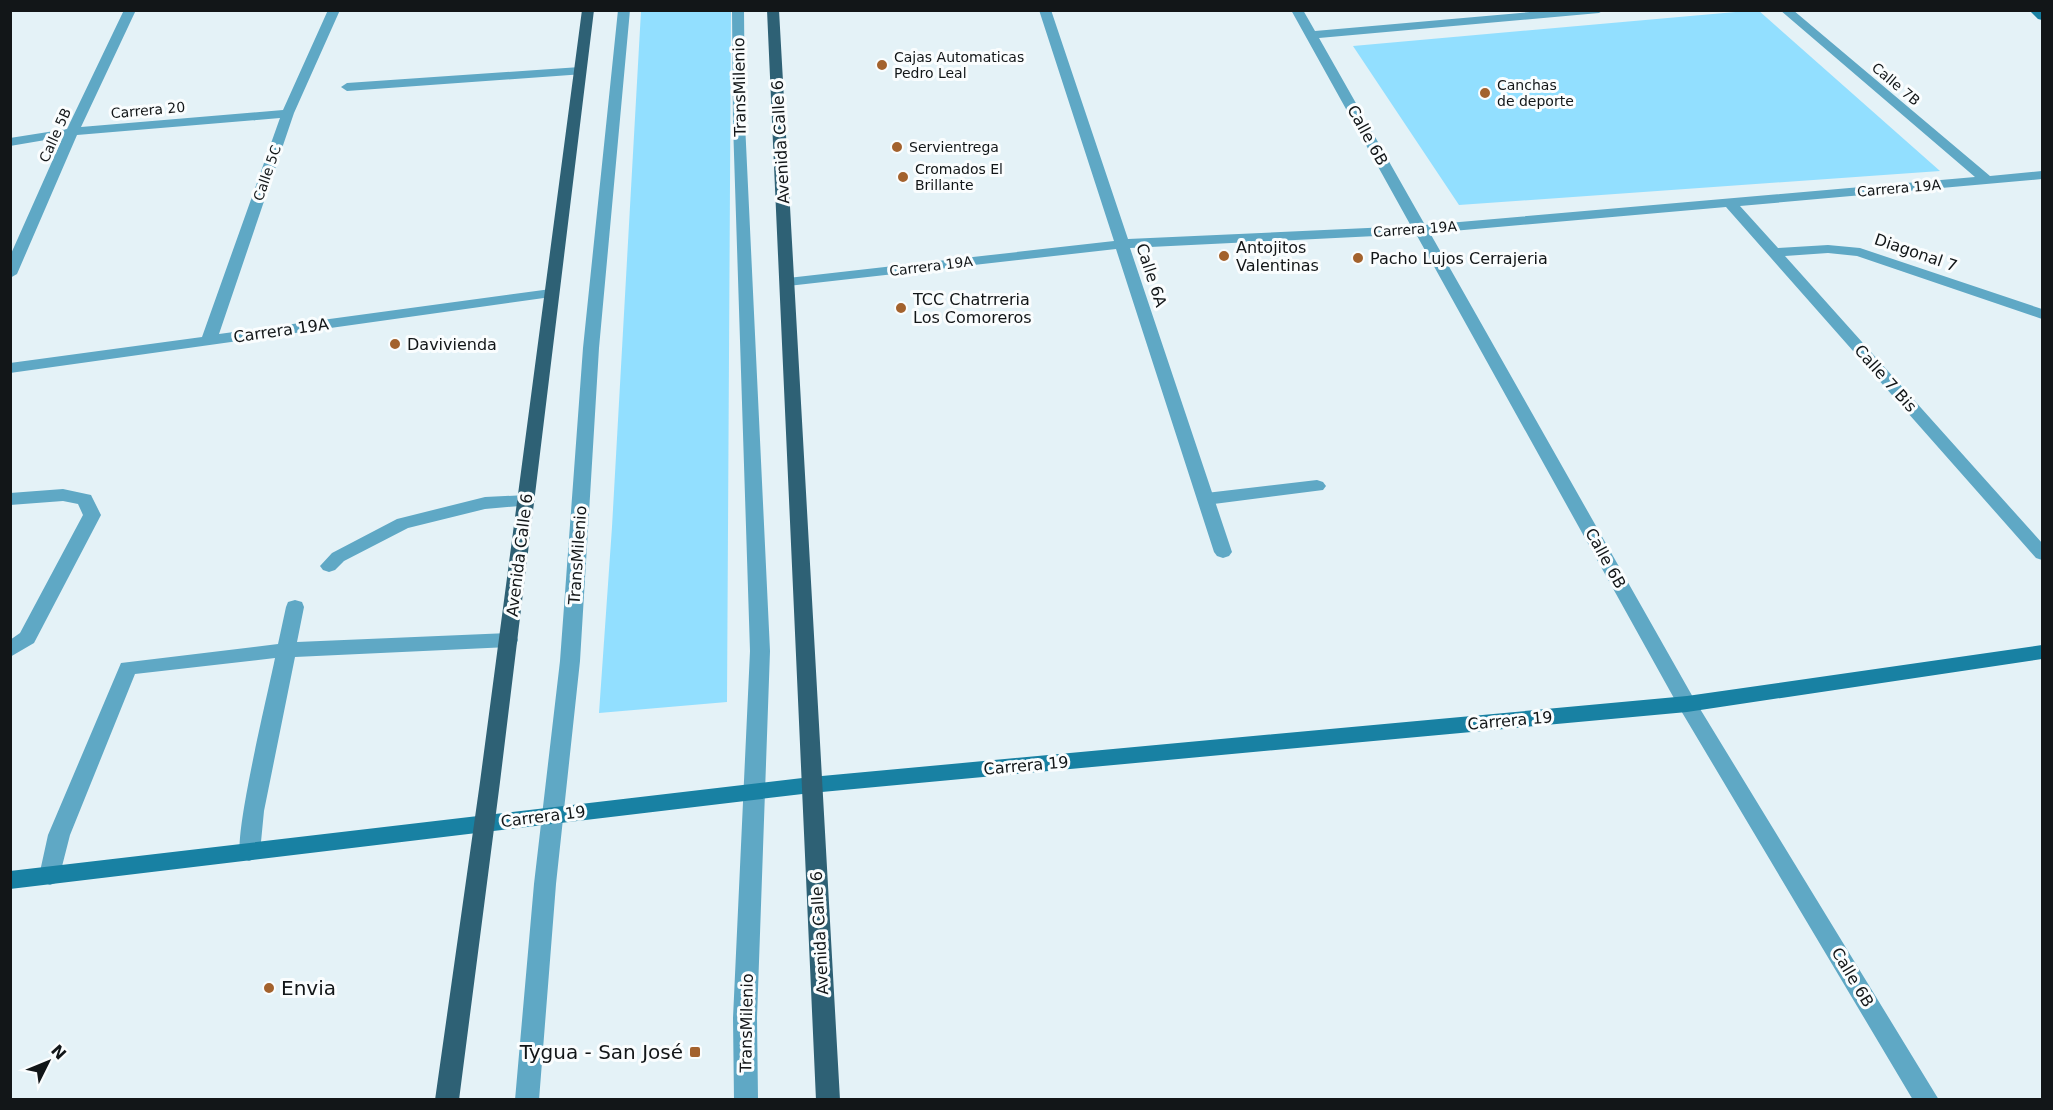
<svg xmlns="http://www.w3.org/2000/svg" width="2053" height="1110" viewBox="0 0 2053 1110" font-family="'DejaVu Sans',sans-serif">
<style>
.green{fill:#92dfff}
.lines{fill:none;stroke-linecap:round;stroke-linejoin:round}
.lane{fill:#5fa8c5;fill-rule:evenodd}
.street{fill:#5fa8c5;fill-rule:evenodd}
.secondary{fill:#1881a3;fill-rule:evenodd}
.primary{fill:#2e6175;fill-rule:evenodd}
.poi-dot{fill:#a3622d;stroke:#fafdfe;stroke-width:2}
.labels{text-anchor:middle;stroke-width:6;stroke-linejoin:round;paint-order:stroke}
.far-poi-label{font-size:14px;fill:#121618;stroke:#fafdfe;text-anchor:start}
.far-street-label{font-size:14px;fill:#121618;stroke:#fafdfe}
.street-label{font-size:16px;fill:#121618;stroke:#fafdfe}
.poi-label{font-size:16px;fill:#121618;stroke:#fafdfe;text-anchor:start}
.near-poi-label{font-size:20px;fill:#121618;stroke:#fafdfe;text-anchor:start}
</style>
<rect width="100%" height="100%" fill="#e4f2f7"/>
<path class="green" d="M1758,10L1940,171L1459,205L1353,46Z
M641,11H731L727,702L599,713L612,527Z"/>
<g class="lines">
<path class="lane" d="M618,10H630L599,348L580,661L556,884L539,1100H515L534,884L560,661L583,348Z
M732,10H744L745,123L770,651L757,1018L758,1100H734L733,1018L750,651L733,123Z
M580,67L584,68L586,71L584,74L347,91L341,87L347,83Z
M1317,480L1323,482L1326,486L1323,490L1206,505L1200,503L1197,499L1200,495L1206,493Z
M526,495L532,497L535,501L532,505L485,509L408,528L344,561L335,570L329,572L323,570L320,566L332,553L397,519L485,497Z
M295,600L302,602L304,607L297,642L509,633L516,635L518,640L516,645L509,647L295,657L264,811L260,852L257,858L249,861L241,858C232,840 269,689 275,658L135,674L70,835L58,882L50,885L42,882L39,876L48,835L121,663L278,644L286,607L288,602Z"/>
<path class="street" d="M124,10H136L81,127L283,110L328,10H340L294,113L219,334L551,289L558,293L551,297L10,373V363L202,337L280,118L77,135L17,274L10,278V256L63,137L10,146V138L67,129Z
M1039,10H1051L1128,239L1411,226L1291,10H1303L1315,31L1553,10H1604L1599,13L1319,38L1425,225L1975,177L1780,10H1793L1990,176L2042,171V179L1740,206L1778,248L1828,245L1860,248L2042,309V319L1857,256L1828,253L1785,256L2042,543V560L2036,558L1726,207L1430,233L1694,699L1939,1100H1913L1680,709L1416,234L1130,248L1232,552L1229,556L1223,558L1217,556L1214,552L1116,249L788,286L783,285L781,282L783,279L788,278L1114,241Z
M63,489L91,495L101,515L34,643L10,657V640L20,633L83,515L78,504L63,501L10,505V493Z"/>
<path class="secondary" d="M2029,10H2042V20L2038,19Z
M2042,645V659L1687,712L811,793L10,889V871L811,777L1687,696Z"/>
<path class="primary" d="M582,10H594L500,782L459,1100H435L480,782Z
M767,10H779L840,1100H816Z"/>
</g>
<g class="poi-dot">
<circle cx="882" cy="65" r="6"/>
<circle cx="1485" cy="93" r="6"/>
<circle cx="897" cy="147" r="6"/>
<circle cx="903" cy="177" r="6"/>
<circle cx="1224" cy="256" r="6"/>
<circle cx="1358" cy="258" r="6"/>
<circle cx="901" cy="308" r="6"/>
<circle cx="395" cy="344" r="6"/>
<circle cx="269" cy="988" r="6"/>
<rect x="689" y="1046" width="12" height="12" rx="3"/>
</g>
<g class="labels">
<g class="far-poi-label">
<text x="894" y="62">Cajas Automaticas<tspan x="894" dy="16">Pedro Leal</tspan></text>
<text x="1497" y="90">Canchas<tspan x="1497" dy="16">de deporte</tspan></text>
<text x="909" y="152">Servientrega</text>
<text x="915" y="174">Cromados El<tspan x="915" dy="16">Brillante</tspan></text>
</g>
<g class="far-street-label">
<text transform="translate(1896 84) rotate(40)" y="5">Calle 7B</text>
<text transform="translate(148 110) rotate(-5)" y="5">Carrera 20</text>
<text transform="translate(55 135) rotate(-66)" y="5">Calle 5B</text>
<text transform="translate(267 173) rotate(-71)" y="5">Calle 5C</text>
<text transform="translate(1899 188) rotate(-5)" y="5">Carrera 19A</text>
<text transform="translate(1415 229) rotate(-4)" y="5">Carrera 19A</text>
<text transform="translate(931 266) rotate(-7)" y="5">Carrera 19A</text>
</g>
<g class="street-label">
<text transform="translate(739 87) rotate(-91)" y="6">TransMilenio</text>
<text transform="translate(1368 135) rotate(61)" y="6">Calle 6B</text>
<text transform="translate(780 142) rotate(-93)" y="6">Avenida Calle 6</text>
<text transform="translate(1916 252) rotate(19)" y="6">Diagonal 7</text>
<text transform="translate(1152 275) rotate(72)" y="6">Calle 6A</text>
<text transform="translate(281 330) rotate(-8)" y="6">Carrera 19A</text>
<text transform="translate(1886 378) rotate(48)" y="6">Calle 7 Bis</text>
<text transform="translate(519 555) rotate(-83)" y="6">Avenida Calle 6</text>
<text transform="translate(577 555) rotate(-86)" y="6">TransMilenio</text>
<text transform="translate(1606 558) rotate(61)" y="6">Calle 6B</text>
<text transform="translate(1510 720) rotate(-5)" y="6">Carrera 19</text>
<text transform="translate(1026 765) rotate(-5)" y="6">Carrera 19</text>
<text transform="translate(543 816) rotate(-7)" y="6">Carrera 19</text>
<text transform="translate(819 933) rotate(-93)" y="6">Avenida Calle 6</text>
<text transform="translate(1853 977) rotate(59)" y="6">Calle 6B</text>
<text transform="translate(746 1023) rotate(-89)" y="6">TransMilenio</text>
</g>
<g class="poi-label">
<text x="1236" y="253">Antojitos<tspan x="1236" dy="18">Valentinas</tspan></text>
<text x="1370" y="264">Pacho Lujos Cerrajeria</text>
<text x="913" y="305">TCC Chatrreria<tspan x="913" dy="18">Los Comoreros</tspan></text>
<text x="407" y="350">Davivienda</text>
</g>
<g class="near-poi-label">
<text x="281" y="995">Envia</text>
<text x="683" y="1059" text-anchor="end">Tygua - San José</text>
</g>
</g>
<rect width="2053" height="1110" fill="none" stroke="#121618" stroke-width="24"/>
<g transform="translate(48 1062) rotate(47)" stroke="#fafdfe" stroke-width="4.5" paint-order="stroke">
<path d="M0-4.5L10 22L0 15L-10 22Z" fill="#121618"/>
<text y="-9" font-size="16" font-weight="bold" text-anchor="middle" fill="#121618">N</text>
</g>
</svg>
